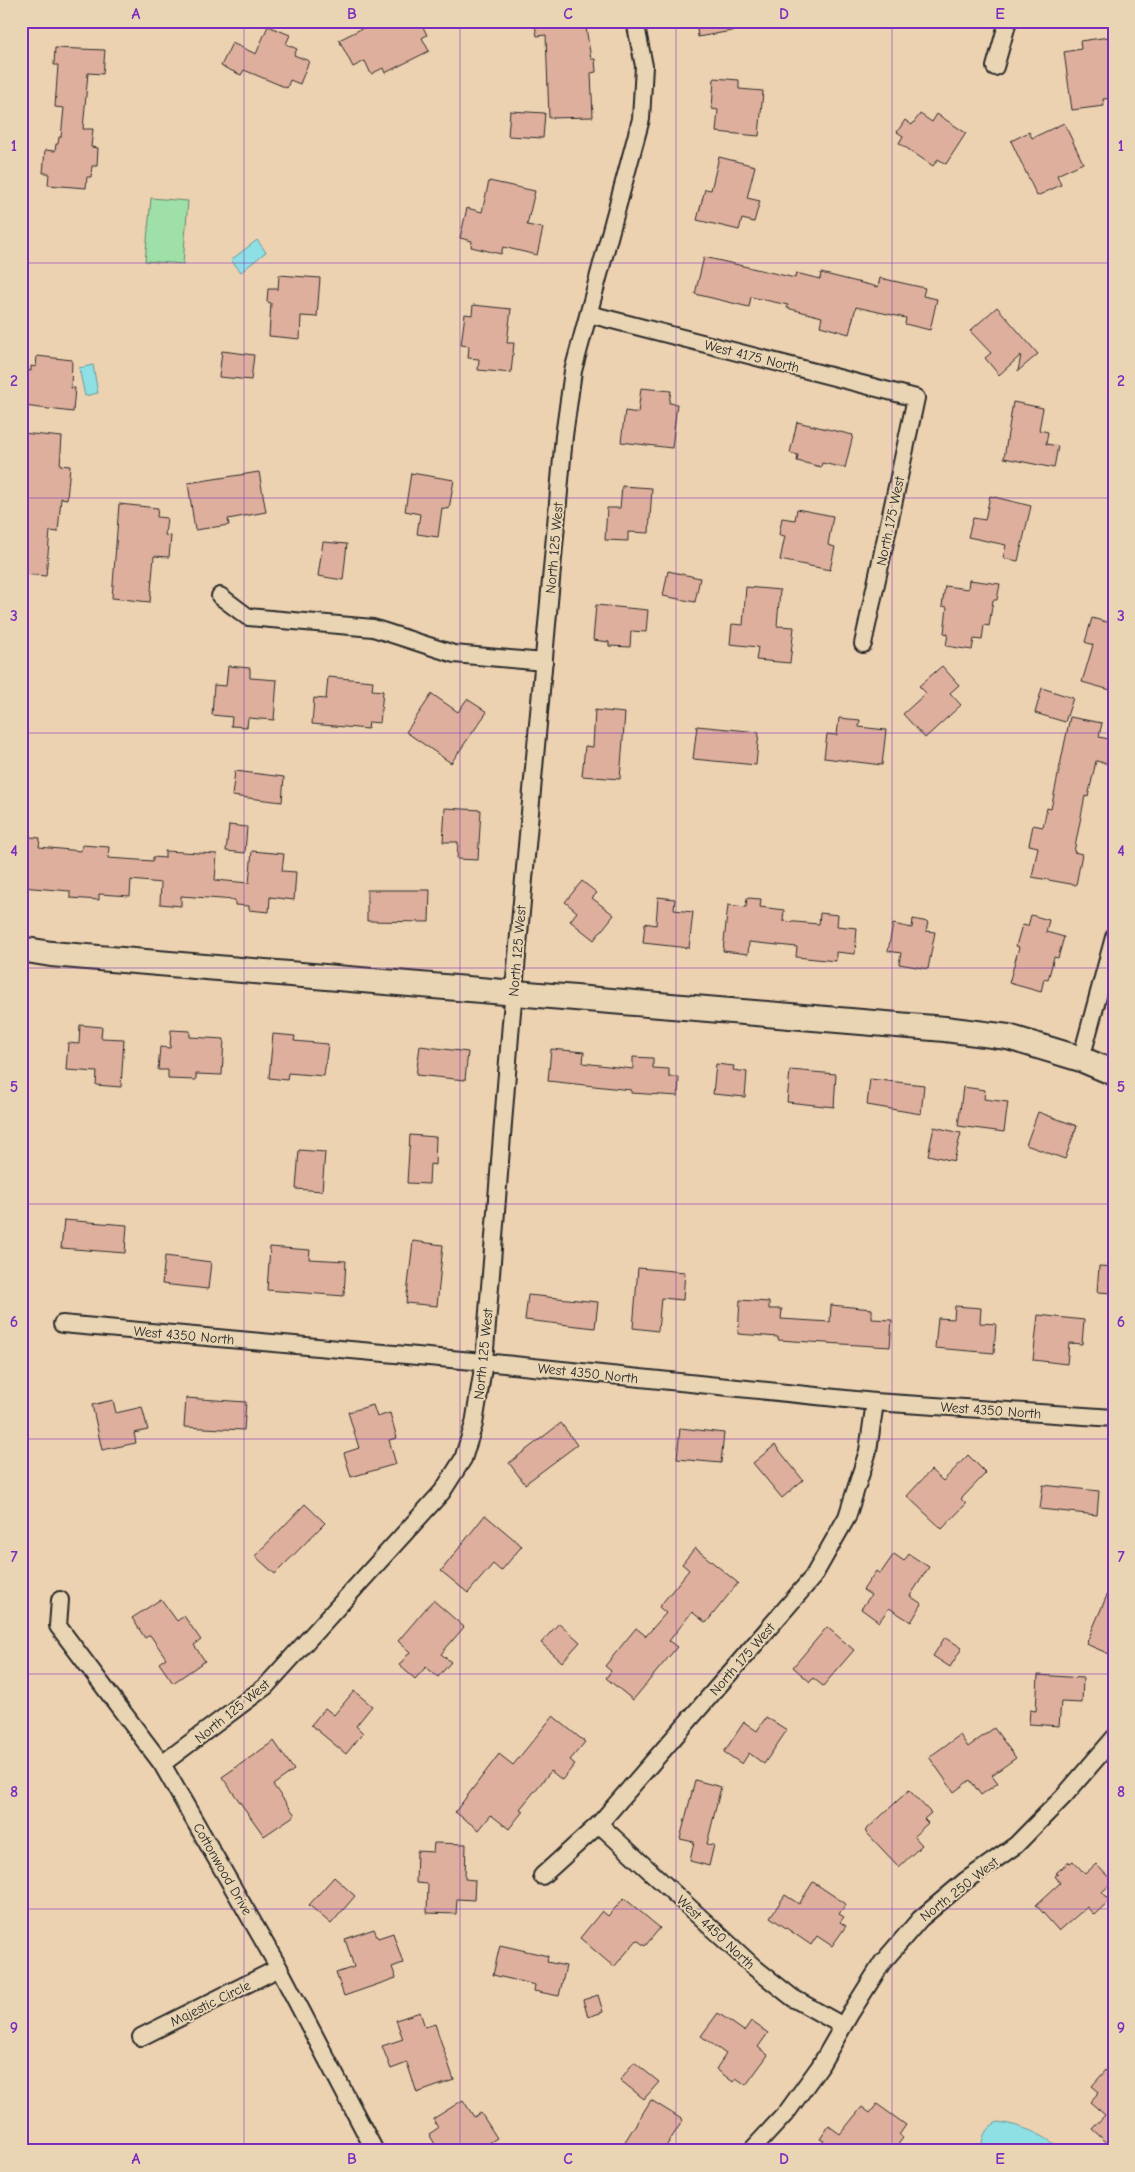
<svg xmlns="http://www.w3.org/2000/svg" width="1135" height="2172" viewBox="0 0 1135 2172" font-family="'Comic Neue',sans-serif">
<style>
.green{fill:#9fdfa8;stroke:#65856a}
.water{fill:#8ee0e4;stroke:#66989a}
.building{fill:#deaf9c;stroke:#2b2b2b}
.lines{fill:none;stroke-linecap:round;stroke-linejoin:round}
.street-casing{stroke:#2b2b2b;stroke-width:20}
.secondary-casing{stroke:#2b2b2b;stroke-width:28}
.street{stroke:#e9d5b3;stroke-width:16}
.secondary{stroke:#e9d5b3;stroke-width:24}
.grid{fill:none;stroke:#7b2cbf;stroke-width:1;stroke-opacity:0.55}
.labels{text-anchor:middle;stroke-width:4;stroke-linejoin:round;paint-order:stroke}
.street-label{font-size:14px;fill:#2b2b2b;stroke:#e9d5b3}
.neatline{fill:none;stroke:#7b2cbf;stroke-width:2}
.grid-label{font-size:16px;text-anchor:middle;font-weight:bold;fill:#7b2cbf}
</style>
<rect width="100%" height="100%" fill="#edd2b2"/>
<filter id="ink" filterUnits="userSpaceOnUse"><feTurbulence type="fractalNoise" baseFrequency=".02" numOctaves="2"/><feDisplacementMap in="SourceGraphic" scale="10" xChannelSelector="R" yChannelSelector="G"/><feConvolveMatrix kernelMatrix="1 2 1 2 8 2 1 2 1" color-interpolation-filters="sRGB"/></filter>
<g filter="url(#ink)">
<path class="green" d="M151,198L188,201L183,264L145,261Z"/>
<path class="water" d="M257,240L266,252L241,272L231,260Z
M93,365L98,393L85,396L79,368Z
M998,2122C1021,2125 1046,2135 1063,2151H982C981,2138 985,2127 998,2122Z"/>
<path class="building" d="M387,21H420L427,35L422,38L429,51L385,73L383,68L371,74L365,61L353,67L339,40L373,23L375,27Z
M534,21H585L591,59H595L596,72L591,73L593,117L549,118L546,35L537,36Z
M696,21H743V29L698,37Z
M268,26L290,35L286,44L297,49L294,55L309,61L300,84L290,80L287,88L244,70L241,75L221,66L232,43L256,54Z
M1109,37L1114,69V98L1103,99L1104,106L1072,110L1064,52L1081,49L1080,41Z
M55,48L105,50L103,74L88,73L83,129H93L91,147L98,148L97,166H92L91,177H87L86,188L48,185L49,173H43L45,150L55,151L56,144H58L59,137H61L64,108L55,107L58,65H54Z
M714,78L739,80V89L763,91L759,136L716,132L718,110L712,109Z
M510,111L545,113L543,138L508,136Z
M920,114L932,122L937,114L966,133L946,164L938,159L933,166L899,143L903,136L897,132L905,120L912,125Z
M1064,123L1083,163L1057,175L1061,185L1037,196L1011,141L1029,132L1032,138Z
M719,157L755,166L747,198L760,201L754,222L742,219L739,230L697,220L705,189L711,190Z
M489,181L535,191L527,225L543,228L537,255L503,247L501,254L471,247L472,241L460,238L467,208L482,212Z
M704,257L795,278L796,273L820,279L821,273L878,287L880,278L925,288L923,296L937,299L930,330L905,324L906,318L856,307L849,334L820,326L822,317L787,308L788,305L751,297L749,307L695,294Z
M279,275L320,278L317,317L301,316L300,339L269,336L271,303L267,302L268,289H278Z
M473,305L511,309L507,343H514L511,373L478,370L479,359L468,358L469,346L461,345L465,314L472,315Z
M997,307L1038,354L1018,371L1021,355L999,375L985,358L991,353L970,331Z
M222,351L254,355L251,380L219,377Z
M37,356L72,360L71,388H75L73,412L24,406L25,398H22L23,382L27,383L28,370L31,371V366L36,367Z
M641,388L671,391L669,403L677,404L672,448L621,442L625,411L638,413Z
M1013,402L1043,408L1039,430L1048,432L1046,444L1058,446L1054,468L1004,458Z
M797,422L853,435L845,468L822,463L821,467L797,461L798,455L790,453Z
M22,433L62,437L60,465L70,466L67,499L61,498L58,532L50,531L46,576L21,574Z
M259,472L266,512L228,519L229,525L195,530L188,483Z
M411,473L454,480L449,509L442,508L438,537L417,534L420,514L405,511Z
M622,486L652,488L649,533L628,532V541L605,540L607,508H620Z
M990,496L1031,506L1018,561L1003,558L1006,545L968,537L973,518L985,520Z
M119,504L158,508L157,517L167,518L165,535L171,536L169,557L154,556L150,602L112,598Z
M797,509L833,516L828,545L835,547L830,570L780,560L785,536L779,535L782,518L795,520Z
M323,542L347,544L343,580L318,576Z
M668,571L700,578L695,602L663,596Z
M969,580L1000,584L997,600H993L989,626L984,625L982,640L974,639L972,650L946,646L948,634L944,633L947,607L942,606L945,586L968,589Z
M746,587L780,590L777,626L794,627L790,663L756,660L758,647L730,644L732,624L743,625Z
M596,605L648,610L646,632L631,631L630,647L609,646V642L593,640Z
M1092,618L1114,624V691L1082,682L1093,645L1085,642Z
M228,666L250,668V678L277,680L274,720L248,718L247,727L231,726L232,717L212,715L214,685L226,686Z
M942,666L959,685L950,693L961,705L925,738L903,714L926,693L919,686Z
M328,677L373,681L372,690L383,691L380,723L369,722L368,729L312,724L314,698L326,699Z
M1042,688L1073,698L1065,722L1035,713Z
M432,694L458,712L467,699L487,712L451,763L406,732Z
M595,710L625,713L620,779L582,776L585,746L593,747Z
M1070,717L1102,723L1099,737L1114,740V765L1096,761L1088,797L1085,796L1074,852L1082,854L1076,885L1032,877L1038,847L1029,845L1033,825L1043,827L1047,808L1051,809Z
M839,718L860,720L859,727L886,730L882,765L824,758L827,734L837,735Z
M697,726L759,732L756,765L693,759Z
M235,771L284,777L282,802L232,796Z
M445,808L481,810L478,860L457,859L458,842H443Z
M229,825L247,827L245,853L226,851Z
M21,836L40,838L39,847L81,851L82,845L109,847L108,858L153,861V857L165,858V851L217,854L215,880L249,883L252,851L284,854L282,871L296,872L294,900L270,897L269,912L249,910V906L235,905V900L181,896V906L160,904L161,883L131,880L130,896L99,894V900L70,898V891L21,887Z
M582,881L597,893L592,898L614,915L594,940L570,921L577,912L565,902Z
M367,890H430L429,922L367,921Z
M658,897L675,899L674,910L693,912L689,948L643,943L645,923L656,925Z
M747,898L761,899L760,907L784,910L783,921L819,924L820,913L838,915L837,926L857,928L855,954L836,952V961L796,957L797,947L749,942L748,954L723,951L728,905L746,907Z
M1031,915L1049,920L1046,932L1064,937L1058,958L1054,957L1048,980L1044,979L1041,992L1009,983L1019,947L1016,946L1022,925L1028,926Z
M913,919L928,922L926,931L935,932L928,969L899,964L901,953L888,951L893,924L912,928Z
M80,1025L102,1027L101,1038L124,1039L121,1087L96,1085L97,1072L66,1070L68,1043L79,1044Z
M171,1030L190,1031V1037L224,1039L222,1075L196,1074V1080L168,1079V1070H158L160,1047L170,1048Z
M273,1034L295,1036L294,1041L328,1044L324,1076L288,1073L287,1080L269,1078Z
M420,1046L468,1052L465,1080L416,1075Z
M551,1049L584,1052L583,1063L633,1069V1057L653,1058V1068L669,1069V1077H679L678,1096L631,1093V1090L548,1081Z
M716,1064L734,1066L733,1070L747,1072L745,1097L713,1094Z
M790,1070L836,1074L834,1107L787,1102Z
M870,1079L924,1085L921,1114L867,1105Z
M963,1087L985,1090L984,1099L1008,1102L1004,1132L958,1126Z
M1038,1112L1077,1126L1065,1159L1026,1145Z
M934,1127L961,1133L954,1161L928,1155Z
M410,1135L436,1137L435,1165L430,1164L429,1184L407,1183Z
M299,1150L325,1152L322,1191L296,1189Z
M64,1220L127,1225L125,1253L61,1248Z
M413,1241L443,1245L437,1306L406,1303Z
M270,1247L310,1250L309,1259L346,1261L344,1296L267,1290Z
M165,1256L211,1262L208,1289L162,1284Z
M1099,1266L1114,1267V1293L1097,1292Z
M638,1268L685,1272L683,1300L661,1298L658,1331L633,1328Z
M528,1295L598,1302L595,1328L525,1320Z
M740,1300L769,1302V1309H782L781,1319L830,1322L831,1305L872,1309V1319L892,1320L890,1347L778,1340V1337L738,1334Z
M955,1306L981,1308L980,1323L996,1324L994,1353L935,1348L938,1318L954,1319Z
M1038,1315L1084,1320L1082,1344L1069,1343L1067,1364L1033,1360Z
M186,1398L246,1402L244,1430L184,1427Z
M113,1400L116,1413L142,1407L148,1430L134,1433L136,1443L102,1450L92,1405Z
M373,1405L377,1417L390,1413L397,1438L389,1440L396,1464L351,1477L344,1453L359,1448L348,1412Z
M561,1423L577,1445L525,1484L509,1463Z
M680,1428L724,1433L721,1463L677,1459Z
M775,1445L803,1480L782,1498L753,1463Z
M968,1455L986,1473L961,1499L966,1504L942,1529L907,1496L931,1470L943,1481Z
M1043,1485L1099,1491L1097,1515L1040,1509Z
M305,1504L325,1523L275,1574L255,1556Z
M485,1515L522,1546L501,1571L493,1564L468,1593L441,1571Z
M695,1548L738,1583L706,1623L692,1612L669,1641L677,1647L633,1700L606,1678L611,1671L605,1666L636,1628L646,1636L666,1613L659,1607L689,1570L682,1564Z
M894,1554L904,1561L909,1554L929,1567L910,1596L922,1604L911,1622L889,1608L879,1622L861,1609L871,1595L863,1590L876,1571L880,1574Z
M1114,1579V1656L1086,1644Z
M161,1599L177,1621L184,1616L201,1640L194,1645L205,1661L173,1683L159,1663L166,1658L150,1635L145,1638L132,1618Z
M433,1600L464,1627L441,1654L451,1662L438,1677L426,1667L415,1679L399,1665L410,1652L398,1641Z
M559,1623L580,1642L562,1662L541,1643Z
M827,1627L854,1650L823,1686L813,1678L810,1682L793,1667Z
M945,1637L962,1648L950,1667L933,1656Z
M1038,1675L1083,1678L1082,1703L1061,1702L1059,1726L1029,1724L1030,1710L1036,1711Z
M354,1691L372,1706L356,1726L363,1733L346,1754L311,1725L325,1708L334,1715Z
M553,1716L585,1742L570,1760L575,1764L562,1780L551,1771L520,1809L523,1811L509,1829L491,1815L479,1830L455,1812L499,1754L513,1765Z
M766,1717L787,1730L764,1764L749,1753L742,1764L724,1752L744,1722L757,1731Z
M994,1728L1016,1758L992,1775L998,1783L981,1795L970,1780L954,1792L929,1757L960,1735L968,1747Z
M274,1741L294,1770L273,1785L295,1815L264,1836L222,1777Z
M695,1780L721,1787L707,1844L714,1845L709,1866L690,1861L694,1842L680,1839Z
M909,1790L931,1813L924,1819L928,1823L914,1836L922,1845L899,1867L865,1831Z
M434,1843L466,1844L465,1879L475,1880L474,1900L457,1899L456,1914L427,1913L428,1884L416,1883L417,1851L433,1852Z
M1073,1861L1085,1874L1096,1864L1113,1882L1102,1892L1110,1900L1094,1915L1087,1907L1059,1931L1036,1905L1060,1883L1055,1876L1058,1874L1056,1873L1069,1862L1070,1863Z
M334,1877L355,1896L331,1924L309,1905Z
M813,1882L846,1904L839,1914L844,1917L840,1922L846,1926L832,1946L817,1936L811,1945L770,1917L785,1895L799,1904Z
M624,1898L660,1928L645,1946L637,1940L614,1967L580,1938L602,1911L608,1916Z
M374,1929L378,1938L393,1933L403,1963L392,1967L396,1978L344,1996L336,1973L354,1967L345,1939Z
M500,1945L548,1956L547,1962L566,1966L559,1996L534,1991L535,1985L493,1975Z
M598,1995L603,2012L588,2017L583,2000Z
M420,2012L425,2027L435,2024L454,2080L417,2093L407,2063L391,2069L382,2046L403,2039L396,2020Z
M718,2013L744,2031L751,2021L768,2033L758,2047L768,2055L746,2085L736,2078L733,2082L716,2069L726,2054L701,2036Z
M634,2062L659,2082L644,2099L620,2080Z
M1106,2070L1114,2076V2149L1092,2129L1105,2115L1090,2102L1099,2092L1092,2086Z
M463,2100L474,2117L481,2113L497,2138L489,2143L494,2151H439L429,2134L438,2128L433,2119Z
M651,2100L683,2120L663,2151H619Z
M877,2104L906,2125L899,2135L903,2138L893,2151H817L824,2141L820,2139L829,2126L840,2134L862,2107L870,2113Z"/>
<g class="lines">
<defs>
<path id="street" d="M995,67L1008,21
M589,314L916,398L863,644
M220,596L248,617L373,628L454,654L544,662
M1081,1059L1114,937
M62,1324L484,1362L875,1402L1114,1418
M60,1600L58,1626L162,1764L279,1968L375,2151
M162,1764L266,1686L442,1492L463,1459L474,1424L484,1362L511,1023L564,436L573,371L641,119L644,66L635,21
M599,1824L755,1968L793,1998L843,2026
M542,1876L599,1824L813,1577L847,1517L868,1451L875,1402
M141,2037L279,1968
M751,2151L787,2112L820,2066L850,2014L882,1963L920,1919L965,1881L1016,1845L1064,1796L1114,1738"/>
<path id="secondary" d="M21,949L51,954L945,1029L1008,1037L1081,1059L1114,1073"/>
</defs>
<use href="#street" class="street-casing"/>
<use href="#secondary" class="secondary-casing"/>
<use href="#street" class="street"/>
<use href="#secondary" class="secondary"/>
</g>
</g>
<path class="grid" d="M244,21V2151M460,21V2151M676,21V2151M892,21V2151M21,263H1114M21,498H1114M21,733H1114M21,968H1114M21,1204H1114M21,1439H1114M21,1674H1114M21,1909H1114"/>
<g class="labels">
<g class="street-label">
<text transform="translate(752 356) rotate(14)" y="5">West 4175 North</text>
<text transform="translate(890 521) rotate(-78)" y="5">North 175 West</text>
<text transform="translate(554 548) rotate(-85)" y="5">North 125 West</text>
<text transform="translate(517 951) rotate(-85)" y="5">North 125 West</text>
<text transform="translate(184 1335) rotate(5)" y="5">West 4350 North</text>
<text transform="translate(483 1354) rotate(-84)" y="5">North 125 West</text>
<text transform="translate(588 1373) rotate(6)" y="5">West 4350 North</text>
<text transform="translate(991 1410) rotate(4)" y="5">West 4350 North</text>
<text transform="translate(742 1659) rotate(-49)" y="5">North 175 West</text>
<text transform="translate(232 1711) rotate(-39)" y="5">North 125 West</text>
<text transform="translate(223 1869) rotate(60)" y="5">Cottonwood Drive</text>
<text transform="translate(959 1889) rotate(-38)" y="5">North 250 West</text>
<text transform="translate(716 1932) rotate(43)" y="5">West 4450 North</text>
<text transform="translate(210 2003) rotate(-26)" y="5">Majestic Circle</text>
</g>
</g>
<rect width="1135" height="2172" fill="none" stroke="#e9d5b3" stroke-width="55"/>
<rect x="28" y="28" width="1080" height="2116" class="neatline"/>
<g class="grid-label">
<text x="136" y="19">A</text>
<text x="352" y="19">B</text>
<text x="568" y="19">C</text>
<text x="784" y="19">D</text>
<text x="1000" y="19">E</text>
<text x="14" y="151">1</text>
<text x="1121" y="151">1</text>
<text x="14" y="386">2</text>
<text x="1121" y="386">2</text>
<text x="14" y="621">3</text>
<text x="1121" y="621">3</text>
<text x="14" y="856">4</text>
<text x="1121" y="856">4</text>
<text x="14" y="1092">5</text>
<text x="1121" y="1092">5</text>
<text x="14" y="1327">6</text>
<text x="1121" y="1327">6</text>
<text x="14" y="1562">7</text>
<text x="1121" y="1562">7</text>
<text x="14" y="1797">8</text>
<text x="1121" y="1797">8</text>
<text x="14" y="2033">9</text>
<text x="1121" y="2033">9</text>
<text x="136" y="2164">A</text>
<text x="352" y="2164">B</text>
<text x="568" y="2164">C</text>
<text x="784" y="2164">D</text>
<text x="1000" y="2164">E</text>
</g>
</svg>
